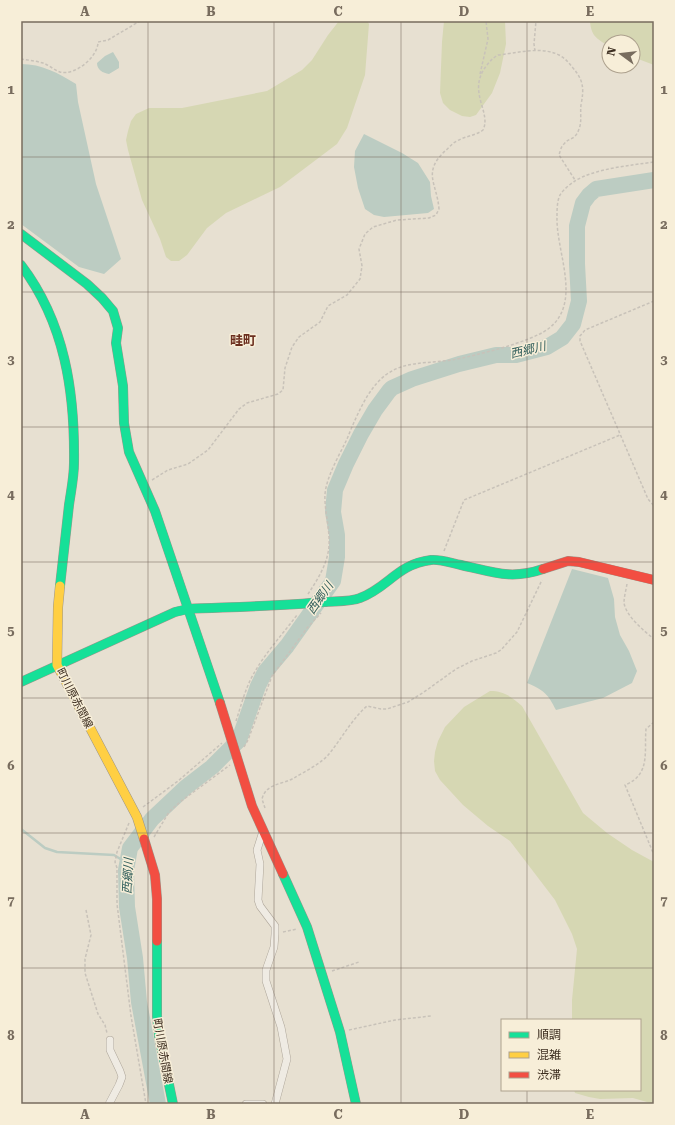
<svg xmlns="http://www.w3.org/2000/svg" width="675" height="1125" viewBox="0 0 675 1125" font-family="'Roboto Serif','Noto Sans JP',serif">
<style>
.green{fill:#d6d7b3}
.water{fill:#bcccc2}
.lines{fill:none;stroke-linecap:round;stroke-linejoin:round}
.stream{stroke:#bcccc2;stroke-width:2.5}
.river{stroke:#bcccc2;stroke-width:16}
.street-casing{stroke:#ada599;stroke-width:8}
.fast-casing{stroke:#9c958a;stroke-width:10}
.slow-casing{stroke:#9c958a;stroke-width:10}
.jam-casing{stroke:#9c958a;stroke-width:10}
.path{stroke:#c8c2b9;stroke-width:1.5;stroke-dasharray:3 2;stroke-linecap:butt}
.street{stroke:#efebe3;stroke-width:7}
.fast{stroke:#16e098;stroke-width:9}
.slow{stroke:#ffcf43;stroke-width:9}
.jam{stroke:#f24e42;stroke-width:9}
.grid{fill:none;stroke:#786c5e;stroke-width:1;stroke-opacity:0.55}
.labels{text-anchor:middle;stroke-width:3;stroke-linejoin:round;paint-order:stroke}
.street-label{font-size:11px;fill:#3d2e20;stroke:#f7eed8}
.water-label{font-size:12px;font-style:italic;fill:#2f5d5a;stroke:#f7eed8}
.quarter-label{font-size:13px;font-weight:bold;fill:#6b2e1e;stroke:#f7eed8}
.neatline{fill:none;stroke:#786c5e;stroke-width:1.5}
.grid-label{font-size:13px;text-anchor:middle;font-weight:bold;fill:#786c5e}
</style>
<rect width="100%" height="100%" fill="#e7e0d1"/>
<path class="green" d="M339,21H367L369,24L365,75L347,128L337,144L280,187L226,213L207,228L187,255L179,261H171L166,257L160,239L142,200L128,150L126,140L128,131L131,121L136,114L149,108H182L267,91L302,70L312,60L328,35Z
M444,21H505L506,44L500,73L492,93L476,115L470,117L462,116L450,110L443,103L440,93L442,42Z
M590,21H654V65L633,57V42H609V46C597,39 591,36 590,21Z
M490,691C504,691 512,697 522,706L583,813L607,833L632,850L654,862V1104L633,1098L600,1099L589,1097L575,1093L574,1090H640V1020H572V1000L577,949L572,934L555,900L510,841L488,826L463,805L440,780L435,771L434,761L435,752L438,741L445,727L464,707Z"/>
<path class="water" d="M113,52L119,62V68L109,74C103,73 97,70 97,63L105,56Z
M21,64C42,64 58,73 76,84L78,102L96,184L121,259L104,274L79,267L21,224Z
M364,134L402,153L418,163L430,182L431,196L434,209L428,213L384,217L374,215L365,209L358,188L354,167L355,151Z
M572,569L608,578L614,599L615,617L620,635L629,651L637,671L632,683L603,698L556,710C548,694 544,690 527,683Z"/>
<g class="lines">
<path class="stream" d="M21,829L45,848L57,852L114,855L127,863"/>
<path class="river" d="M158,1104L139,1002L135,958L127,907L126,870L130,848L152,819L186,787L212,767L239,740L258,686L265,672L287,646L333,581L337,557V535L333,512L335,490L346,464L361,434L375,410L389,391L392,388L412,379L459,364L496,355H516L547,347L562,338L573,324L579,301L577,264V226L583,203L589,195L596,189L654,180"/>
<defs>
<path id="street" d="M263,831L257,850L260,864L258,900L260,906L275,926V934L274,947L266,970V981L281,1027L287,1059L275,1104
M109,1104L119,1085L122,1077L120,1071L110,1050V1040
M246,1104H263"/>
<path id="fast" d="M21,234L87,284L102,298L113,311L118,328L116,343L123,386L124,423L129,452L155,511L220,703
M21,265C65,323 75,392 74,463C74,477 71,491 69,505C66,532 63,559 60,586
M21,682L175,612L188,609C233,607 279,606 324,602C334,601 351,602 360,598C388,588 397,564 431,560C440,559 451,563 461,565C493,572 511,580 543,569
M283,874L307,927L340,1032L356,1104
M157,941V1016L159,1036L173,1104"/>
<path id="slow" d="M60,586L58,607L57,665L137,817L144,839"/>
<path id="jam" d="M543,569L568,561L579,562L654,580
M220,703L252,806L283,874
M144,839L155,875L157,899V941"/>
</defs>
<use href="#street" class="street-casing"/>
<use href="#fast" class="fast-casing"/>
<use href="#slow" class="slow-casing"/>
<use href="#jam" class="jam-casing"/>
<path class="path" d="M535,51L534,44L536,21
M21,59C28,60 36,61 43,63C49,65 54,70 60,72C75,76 98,57 98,42L108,40L140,21
M480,74L488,39L486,21
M654,301L585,330L580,336V341L648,499L654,506
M152,480L168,470L188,464L208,450L239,409L247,403L278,394L283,390L285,368L292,347L299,337L320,322L328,306L347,295L360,279L362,266L359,249L365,234L373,227L397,220L429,218L436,215L439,209C437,183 422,173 445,151C449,148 452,143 457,141C465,136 475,136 483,130C492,112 466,91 487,65C490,61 493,58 498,55C517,53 541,46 559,55C565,58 569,63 573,68C584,81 584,89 581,105C580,113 582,122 579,129C575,141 569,137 564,144C561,146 560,152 559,155L575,180
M444,551L464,500L620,435
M627,584C626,590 624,597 624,603C626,616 644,631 654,639
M308,594C316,582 325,568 328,553C332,535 324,512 325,494C327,475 339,456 347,439C353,424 360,408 368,395C391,359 415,365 452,360C474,356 531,342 548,329C583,303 556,253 557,217C557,210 557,201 560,195C563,190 570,184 575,181C593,169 632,165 654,162
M236,721C241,706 245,689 253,675C265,653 282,635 297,615
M654,722L646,729C644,751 651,775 625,785L654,855
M244,747L248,740L272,676L307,628L321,613
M143,807L178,781L222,743
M265,808L262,799C266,783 282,785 294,778C304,772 322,763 329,754C342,738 352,719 367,706L381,709H387L408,702L424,692L456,669L472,661L496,653L501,650L517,632L542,580
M129,823L117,852L115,862L117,868V904L131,1016L146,1104
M154,837L169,812L180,802L230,765
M86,910L91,935L85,959V973L98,1014L105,1025L107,1033
M283,932L297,929
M332,971L359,962
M349,1030L395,1020L431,1016"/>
<use href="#street" class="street"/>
<use href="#fast" class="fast"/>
<use href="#slow" class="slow"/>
<use href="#jam" class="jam"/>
</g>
<path class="grid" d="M148,21V1104M274,21V1104M401,21V1104M527,21V1020M21,157H654M21,292H654M21,427H654M21,562H654M21,698H654M21,833H654M21,968H654M527,1090V1104"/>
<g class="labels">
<g class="street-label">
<text transform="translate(75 698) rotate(63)" y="4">町川原赤間線</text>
<text transform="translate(163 1051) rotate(80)" y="4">町川原赤間線</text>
</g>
<g class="water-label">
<text transform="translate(528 350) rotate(-13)" y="4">西郷川</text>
<text transform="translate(320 598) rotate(-55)" y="4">西郷川</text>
<text transform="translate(128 876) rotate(-87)" y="4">西郷川</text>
</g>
<g class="quarter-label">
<text x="243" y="345">畦町</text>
</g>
</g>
<rect width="675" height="1125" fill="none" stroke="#f7eed8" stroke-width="44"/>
<rect x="501" y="1019" width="140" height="72" fill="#f7eed8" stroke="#ada18e"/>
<rect x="509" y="1032" width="20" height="6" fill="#16e098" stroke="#ada18e"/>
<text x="537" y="1039" font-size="12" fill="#3d2e20">順調</text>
<rect x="509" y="1052" width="20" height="6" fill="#ffcf43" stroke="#ada18e"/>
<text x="537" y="1059" font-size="12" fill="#3d2e20">混雑</text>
<rect x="509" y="1072" width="20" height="6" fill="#f24e42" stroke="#ada18e"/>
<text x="537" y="1079" font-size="12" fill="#3d2e20">渋滞</text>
<g transform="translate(621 54) rotate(285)"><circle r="19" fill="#f7eed8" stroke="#ada18e"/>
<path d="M0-3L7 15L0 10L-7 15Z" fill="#786c5e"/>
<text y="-6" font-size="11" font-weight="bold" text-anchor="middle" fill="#3d2e20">N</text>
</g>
<rect x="22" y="22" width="631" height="1081" class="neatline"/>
<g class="grid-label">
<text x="85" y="16">A</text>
<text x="211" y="16">B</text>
<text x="338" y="16">C</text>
<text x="464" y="16">D</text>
<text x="590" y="16">E</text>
<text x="11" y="94">1</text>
<text x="664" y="94">1</text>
<text x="11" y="229">2</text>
<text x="664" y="229">2</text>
<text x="11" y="364">3</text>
<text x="664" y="364">3</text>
<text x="11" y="499">4</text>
<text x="664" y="499">4</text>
<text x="11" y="635">5</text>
<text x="664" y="635">5</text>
<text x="11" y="770">6</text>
<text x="664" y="770">6</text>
<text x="11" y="905">7</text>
<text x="664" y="905">7</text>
<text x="11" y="1040">8</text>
<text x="664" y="1040">8</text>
<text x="85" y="1119">A</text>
<text x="211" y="1119">B</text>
<text x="338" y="1119">C</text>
<text x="464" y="1119">D</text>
<text x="590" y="1119">E</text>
</g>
</svg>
